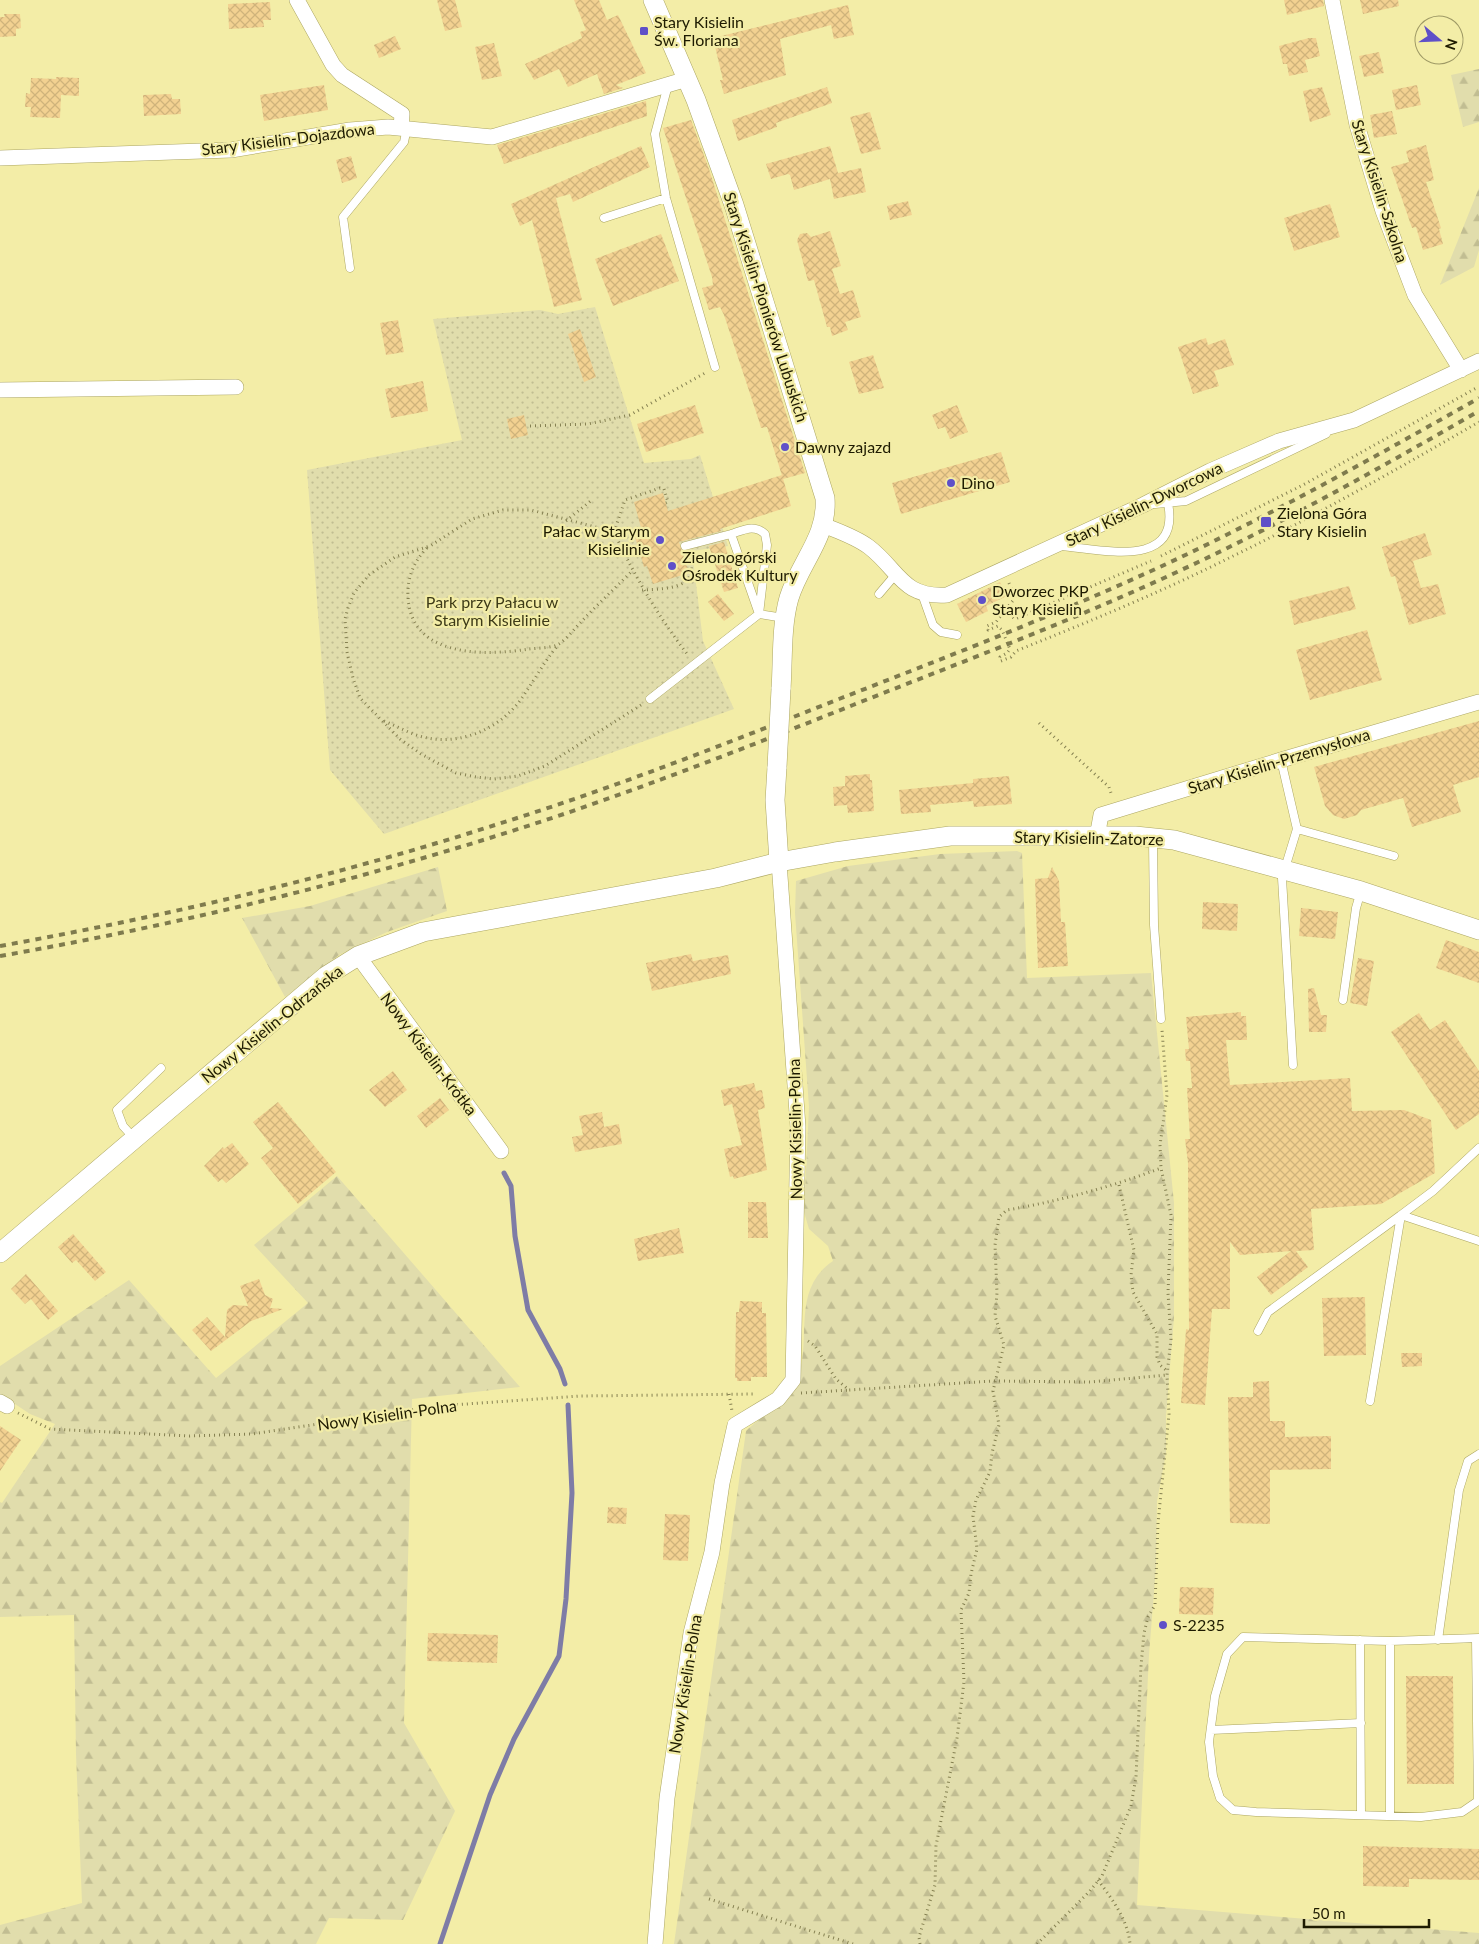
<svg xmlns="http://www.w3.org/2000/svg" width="1479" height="1944" viewBox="0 0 1479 1944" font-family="Lato,sans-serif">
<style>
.forest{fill:url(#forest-firs)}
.park{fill:url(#park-dots)}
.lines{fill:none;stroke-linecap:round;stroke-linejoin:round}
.stream{stroke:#7e7ca6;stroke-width:5}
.building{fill:url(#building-cross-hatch)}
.service-casing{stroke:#aca662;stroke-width:9}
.minor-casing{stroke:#aca662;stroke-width:16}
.tertiary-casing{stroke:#aca662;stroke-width:20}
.path{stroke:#858051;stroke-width:3;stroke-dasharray:1 4;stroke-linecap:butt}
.service{stroke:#fff;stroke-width:8}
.minor{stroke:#fff;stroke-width:15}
.tertiary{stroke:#fff;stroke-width:19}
.rail{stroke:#7f7b4d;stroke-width:4;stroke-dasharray:6 6;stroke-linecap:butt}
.tertiary-bridge-casing{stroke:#aca662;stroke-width:20;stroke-linecap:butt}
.tertiary-bridge{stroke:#fff;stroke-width:19}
.poi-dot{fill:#5f50c8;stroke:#f3eda7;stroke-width:2}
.labels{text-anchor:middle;stroke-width:4.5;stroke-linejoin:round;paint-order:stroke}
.poi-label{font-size:16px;fill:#1e1b01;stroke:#f3eda7;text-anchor:start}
.street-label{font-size:16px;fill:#1e1b01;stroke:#f3eda7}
.park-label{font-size:16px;fill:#3e3b18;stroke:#f3eda7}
</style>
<defs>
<pattern id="forest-firs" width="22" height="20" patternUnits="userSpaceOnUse" patternTransform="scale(1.25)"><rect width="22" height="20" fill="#e1ddac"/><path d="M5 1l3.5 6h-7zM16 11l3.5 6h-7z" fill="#c1bd92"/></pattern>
<pattern id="park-dots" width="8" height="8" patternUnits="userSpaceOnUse" patternTransform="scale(1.25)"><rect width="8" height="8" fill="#e1ddac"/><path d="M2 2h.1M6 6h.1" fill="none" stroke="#c1bd92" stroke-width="1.8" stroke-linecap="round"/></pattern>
<pattern id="building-cross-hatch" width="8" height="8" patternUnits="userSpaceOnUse" patternTransform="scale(1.25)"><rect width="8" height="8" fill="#f2d191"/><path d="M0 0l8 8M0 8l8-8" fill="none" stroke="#cfb37b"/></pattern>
</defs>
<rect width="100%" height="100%" fill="#f3eda7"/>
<path class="forest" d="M1479,69V122L1463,127L1451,75Z
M1479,188V250L1474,267L1440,285Z
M1017,851L1022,853L1027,978L1151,973L1174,1203V1317L1166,1416V1453L1157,1501L1156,1567L1149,1655L1137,1905L1479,1933V1944H674L746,1431C757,1420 791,1395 796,1383C814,1341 789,1291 833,1261L828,1246L809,1229L804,1212L809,1107L795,913L796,881L848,866L940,854Z
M438,867L447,911L387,932L339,955L285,997L242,918L310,906Z
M337,1176L520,1387L412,1399L404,1723L455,1811L403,1920L329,1918L316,1944H0V1925L82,1903L76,1754L74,1615L0,1617V1502L2,1503L55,1424L30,1414L0,1394V1366L129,1280L216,1378L308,1303L254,1245Z"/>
<path class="park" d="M595,307L644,463L691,459L700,455L728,546L692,551L703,641L734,709L384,834L330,770L307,470L462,440L433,319L540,310L558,314Z"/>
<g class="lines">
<path class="stream" d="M504,1173L511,1186L515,1236L528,1310L560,1369L565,1384
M440,1944L490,1795L514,1739L559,1656L566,1599L572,1493L568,1405"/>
</g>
<path class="building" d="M437,0H455L462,27L445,31Z
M574,0H599L607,20L618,15L646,73L616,85L623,88L604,94L597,74L568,87L559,69L534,80L525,64L582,38L580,32L586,30Z
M1284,0H1323L1324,6L1287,15Z
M1360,0H1398L1399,6L1363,14Z
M270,2L271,20H263L264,27L229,29L228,4Z
M848,5L854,35L834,39L831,25L780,39L786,75L724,94L720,80H723L713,38Z
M4,14H20L21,28L16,29V36L0,37V17H5Z
M395,36L401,49L379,58L374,45Z
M1309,38H1316L1320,56L1305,60L1308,72L1289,76L1287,64H1283L1279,46Z
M494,43L502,76L482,80L475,47Z
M1379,52L1384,73L1364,77L1359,56Z
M56,77L79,78V96L61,95L60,118L30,117L31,107H25L26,93L30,94L31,78L56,79Z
M324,85L328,110L264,121L260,95Z
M1417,85L1421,105L1396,110L1392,90Z
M827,87L832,103L776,123L777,127L738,141L732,120Z
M1322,87L1331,115L1310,122L1303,91Z
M171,94L172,99H180L181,114L144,116L143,95Z
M646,101L647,116L504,164L497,145Z
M1392,111L1397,134L1374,138L1370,115Z
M870,112L881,149L861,154L850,117Z
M691,120L709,169L805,473L783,479L767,427L761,428L759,421L724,315L720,307L709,310L702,288L713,285L712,277L663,128Z
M1426,145L1434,180L1426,182L1441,228L1439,229L1443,244L1423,250L1416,227L1412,228L1391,167L1409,162L1406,151Z
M641,146L650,167L573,202L570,194L556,198L582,300L554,307L532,220L520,226L511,204Z
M830,146L838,173L861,168L866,192L834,199L830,179L794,190L790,175L788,174L771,179L766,164Z
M351,156L357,178L342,183L336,160Z
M908,201L912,215L890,220L887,206Z
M1330,204L1340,237L1294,251L1284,218Z
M830,231L841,266L832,269L840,294L853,290L861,317L845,322L848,330L832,336L830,327H827L814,280L808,281L797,240L800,234L807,233L811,237Z
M661,234L679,281L613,306L595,259Z
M398,320L404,352L386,355L380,323Z
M580,329L596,377L584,382L568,334Z
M1206,338L1208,345L1225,339L1234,365L1214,371L1219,386L1193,394L1178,347Z
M873,355L884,388L859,394L849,362Z
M423,381L428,411L391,418L385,389Z
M695,405L704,433L646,452L637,424Z
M957,405L968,432L950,439L945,427L938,429L932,415Z
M524,415L528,435L511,439L507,419Z
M1001,452L1010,482L901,514L892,483Z
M782,475L791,506L720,529L721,531L679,542L689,573L653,584L647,566L644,567L635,537L643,535L634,502L663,493L668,511Z
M1425,533L1432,555L1413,561L1421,588L1438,584L1446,614L1409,625L1395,576L1391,577L1382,547Z
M724,542L738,588L724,592L709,546Z
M1000,582L1007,596L986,606L988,611L966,622L957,604Z
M1349,586L1356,609L1294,625L1289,601Z
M718,594L734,614L724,621L708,602Z
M1367,630L1382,680L1310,700L1296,650Z
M1479,721V777L1453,785L1461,812L1412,827L1403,798L1361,810L1357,815L1344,819L1333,815L1325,806L1314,767Z
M870,774V780H872L874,811L848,813L847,805L834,806L833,787L845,786V776Z
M1009,776L1012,804L974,807L973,801L930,805L931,812L901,814L899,790L973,783V779Z
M1052,867L1059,881L1061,922H1065L1068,966L1038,968L1035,879L1048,878Z
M1203,902L1238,904L1237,931L1202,929Z
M1301,908L1338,912L1335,939L1299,936Z
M1446,940L1479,952V983L1436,968Z
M691,954L693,961L728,955L731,974L652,991L646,963Z
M1358,958L1374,961L1367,1006L1350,1003Z
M1314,988L1321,1015H1327L1326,1032H1309L1308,989Z
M1241,1012V1016H1246L1247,1040H1226L1230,1085L1350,1078L1352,1111L1404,1110L1431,1120L1435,1173L1381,1204L1311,1209L1314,1250L1296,1251L1308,1267L1271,1295L1257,1277L1291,1251L1240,1255L1230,1242V1309H1212L1205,1405L1181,1403L1186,1329L1189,1330L1188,1163L1185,1139H1190L1187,1088H1192L1190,1061H1186L1185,1049H1189L1186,1017Z
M1419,1013L1430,1030L1445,1020L1479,1071V1114L1456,1130L1391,1032Z
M393,1071L407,1090L385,1107L369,1090Z
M754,1083L756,1091L762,1090L765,1108L758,1110L767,1170L734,1179L733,1176L730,1177L724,1149L742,1145L732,1104L724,1106L721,1090Z
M440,1098L449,1110L426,1128L417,1116Z
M278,1102L336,1172L298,1204L261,1158L273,1148L253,1122Z
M602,1112L604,1127L619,1124L622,1144L575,1152L572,1137L583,1135L579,1116Z
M232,1143L249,1164L226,1183L222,1179L218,1182L204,1166L223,1147L224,1149Z
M748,1202H766L768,1238H748Z
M679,1228L684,1253L638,1261L634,1239Z
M73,1234L106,1272L95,1281L76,1260L72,1263L58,1247Z
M26,1274L58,1311L48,1320L31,1299L25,1304L11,1289Z
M259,1279L265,1295L273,1299L270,1308L283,1309L251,1321L211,1351L192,1330L207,1317L225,1337L227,1310L233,1305L248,1306L240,1286Z
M1365,1297L1366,1355L1324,1356L1322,1298Z
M740,1301L762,1302V1313H766L767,1377H751V1381H737V1378H735L736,1312H739Z
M1401,1353H1422V1366L1402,1367Z
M1269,1381L1270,1421H1285V1437L1331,1436V1469L1270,1470V1524L1230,1523L1228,1397H1253V1382Z
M0,1426L21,1440L0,1471Z
M608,1507L627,1508L626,1524L607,1523Z
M665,1514L690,1515L688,1561L663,1560Z
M1180,1587L1214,1588L1213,1615L1179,1614Z
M428,1633L498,1635L497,1663L427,1661Z
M1406,1676H1453L1454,1784H1407Z
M1363,1846L1479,1849V1880L1409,1879V1887L1363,1886Z"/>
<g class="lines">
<defs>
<path id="service" d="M668,85L655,134L666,198L715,367
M604,218L666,198
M350,268L343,217L404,142L407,128
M1155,504L1186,501L1326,434
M685,546L731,534L759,614L784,618
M1060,546C1101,549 1181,571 1168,503
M879,594L896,574
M922,594L933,625L941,632L957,635
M650,699L759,614L767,545L765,534C754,524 744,530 731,534
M1281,760L1297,829L1394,856
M1153,839L1154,925L1161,1019
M1343,1000L1356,908L1361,891
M1293,1065L1282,878L1297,829
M134,1138L123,1126L117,1110L161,1068
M1479,1148L1433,1191L1401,1215L1479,1241
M1258,1331L1268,1312L1401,1215
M1370,1401L1401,1215
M1476,1639L1478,1801L1462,1812L1421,1817L1256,1812L1233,1810L1220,1798L1213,1776L1209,1742L1215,1696L1227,1654L1243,1637L1390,1641L1479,1638
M1360,1640L1361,1815
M1438,1640L1459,1490L1468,1461L1479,1454
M1390,1641V1816
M1211,1730L1361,1723"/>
<path id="minor" d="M297,0L333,65L342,75L402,114L401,128
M1332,0L1357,125L1383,211L1415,295L1461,370
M0,158L231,150L350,130L388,127L492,137L687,79
M0,390L236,387
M823,525C838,531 856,537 869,547C899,570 902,598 947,595L1143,505L1210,471L1279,441L1354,420L1479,361
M1097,837L1101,815L1281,760L1479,702
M358,956L501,1151
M0,1402L7,1406
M655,1944L667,1798L691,1633L712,1552L722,1483L735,1425L778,1399L793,1380L798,1127L779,862"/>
<path id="tertiary" d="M653,0L696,100L734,205L825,498C828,537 800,562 789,598C781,626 783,660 781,689
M777,767L775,800L779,862
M0,1253L326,976L358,956L423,932L716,878L779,862L835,852L950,836H1135L1174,840L1361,891L1479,930"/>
</defs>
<use href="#service" class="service-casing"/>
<use href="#minor" class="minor-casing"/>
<use href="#tertiary" class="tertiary-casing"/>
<path class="path" d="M530,426L588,424L630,415L705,373
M566,521L593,499
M614,532L625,500L660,488L664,489L668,502L666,503
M427,548C414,561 407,578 408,596C410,658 485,656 529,649C538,648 552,648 559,644C567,639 574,629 581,622C597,605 615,588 632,571
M1161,556L1303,485L1478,387
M1009,583L1015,598L996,622L987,626L988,630L998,626L1002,630L1010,649L1007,653L1000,657L1001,661L1011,657L1016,651C1088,622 1159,593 1229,558C1314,517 1397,469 1479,422
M642,590C657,589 689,590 692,571L688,556
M1005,611L1015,619L1151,561
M641,705L545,766L518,776L494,779L476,777L456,773L421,754L400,739L360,698L353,678L347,652L345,619L348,608L354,593L369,575L395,557L430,546L472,519L503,510H531L614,532C635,577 658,616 688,655
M384,721C397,726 410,734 423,737C459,746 497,730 519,702C533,683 543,663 558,645
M1039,723L1109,787L1112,796
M1119,1185L1134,1250L1131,1275L1133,1292L1157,1334V1357L1160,1365L1167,1371
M808,1341L815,1346L836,1379L849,1390L994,1381L1090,1382L1167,1375
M801,1393L849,1390
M729,1394L732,1411
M18,1413L50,1429L190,1436L252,1434L438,1406L580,1396L755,1394
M1098,1880C1112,1899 1128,1920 1130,1944
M709,1899L853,1944
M920,1944L919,1937L935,1885L936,1846L957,1738L964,1682L961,1610L969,1593L971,1574L977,1549L973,1516L976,1500L990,1472L992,1453L999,1425L993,1391L1004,1345L995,1316L997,1293L995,1245L999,1217L1007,1210C1060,1201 1111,1187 1161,1168
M1037,1944L1089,1892L1102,1876L1131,1806L1136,1777L1141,1666L1144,1633L1148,1617L1155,1605L1158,1523L1169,1414L1167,1375L1171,1339L1168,1293L1171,1215L1161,1168L1160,1145L1167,1095L1162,1030"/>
<use href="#service" class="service"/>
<use href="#minor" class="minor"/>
<use href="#tertiary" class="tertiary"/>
<path class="rail" d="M0,946C167,916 333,877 495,825C611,789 725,744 839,699C952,655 1066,611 1177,559C1280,510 1380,454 1479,398
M0,956C188,923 374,877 555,817C656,783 755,744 853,705C962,662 1071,621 1177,572C1281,524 1380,468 1479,411"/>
<defs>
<path id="tertiary-bridge" d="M777,767L781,689"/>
</defs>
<use href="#tertiary-bridge" class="tertiary-bridge-casing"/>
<use href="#tertiary-bridge" class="tertiary-bridge"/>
</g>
<g class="poi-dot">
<rect x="639" y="26" width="10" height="10" rx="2.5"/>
<circle cx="785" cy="447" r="5"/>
<circle cx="951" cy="483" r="5"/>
<rect x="1260" y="516" width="12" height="12" rx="2.5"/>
<circle cx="660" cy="540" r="5"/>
<circle cx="672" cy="566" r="5"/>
<circle cx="982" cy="600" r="5"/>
<circle cx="1163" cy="1625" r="5"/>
</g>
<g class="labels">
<g class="poi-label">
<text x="654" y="28">Stary Kisielin<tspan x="654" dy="18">Św. Floriana</tspan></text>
<text x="795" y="453">Dawny zajazd</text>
<text x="961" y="489">Dino</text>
<text x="1277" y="519">Zielona Góra<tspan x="1277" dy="18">Stary Kisielin</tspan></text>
<text x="650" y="537" text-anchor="end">Pałac w Starym<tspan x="650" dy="18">Kisielinie</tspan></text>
<text x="682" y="563">Zielonogórski<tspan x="682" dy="18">Ośrodek Kultury</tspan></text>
<text x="992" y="597">Dworzec PKP<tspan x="992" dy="18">Stary Kisielin</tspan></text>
<text x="1173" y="1631">S-2235</text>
</g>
<g class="street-label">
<text transform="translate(288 139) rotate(-7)" y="6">Stary Kisielin-Dojazdowa</text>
<text transform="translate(1380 191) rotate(72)" y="6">Stary Kisielin-Szkolna</text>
<text transform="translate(766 307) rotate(72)" y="6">Stary Kisielin-Pionierów Lubuskich</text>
<text transform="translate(1144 504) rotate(-26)" y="6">Stary Kisielin-Dworcowa</text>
<text transform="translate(1279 761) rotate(-17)" y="6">Stary Kisielin-Przemysłowa</text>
<text transform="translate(1089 838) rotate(1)" y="6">Stary Kisielin-Zatorze</text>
<text transform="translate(272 1024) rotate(-39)" y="6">Nowy Kisielin-Odrzańska</text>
<text transform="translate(429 1054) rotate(53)" y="6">Nowy Kisielin-Krótka</text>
<text transform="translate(795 1129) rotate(-91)" y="6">Nowy Kisielin-Polna</text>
<text transform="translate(387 1415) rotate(-8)" y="6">Nowy Kisielin-Polna</text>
<text transform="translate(685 1684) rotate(-81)" y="6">Nowy Kisielin-Polna</text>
</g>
<g class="park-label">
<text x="492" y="608">Park przy Pałacu w<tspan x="492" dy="18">Starym Kisielinie</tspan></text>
</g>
</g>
<g transform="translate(1439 40) rotate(109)"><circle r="24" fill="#f3eda7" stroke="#9e9965"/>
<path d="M0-4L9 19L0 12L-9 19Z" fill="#5f50c8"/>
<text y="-8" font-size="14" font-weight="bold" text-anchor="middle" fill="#1e1b01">N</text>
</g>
<path d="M1304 1919v8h125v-8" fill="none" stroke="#1e1b01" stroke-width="2.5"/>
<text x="1312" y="1919" font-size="15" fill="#1e1b01" stroke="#f3eda7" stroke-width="4" paint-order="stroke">50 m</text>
</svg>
